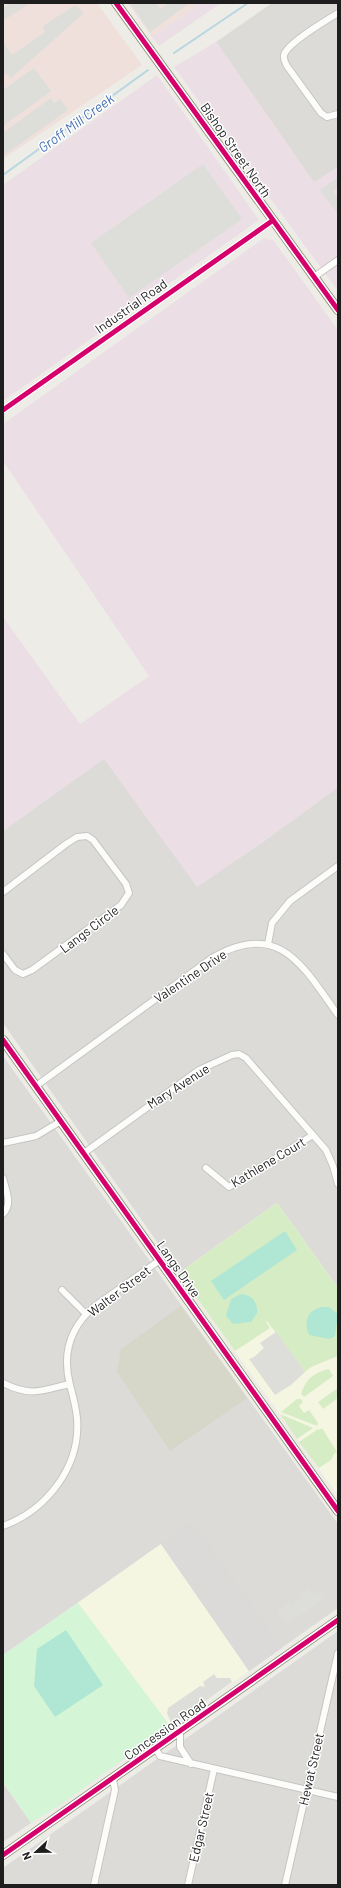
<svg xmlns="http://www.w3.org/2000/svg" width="341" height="1888" viewBox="0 0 341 1888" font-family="Barlow,sans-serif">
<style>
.residential{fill:#dcdbd8}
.commercial{fill:#efe0db}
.industrial{fill:#ebdfe5}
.education{fill:#f5f6e2}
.religious{fill:#dbdad8}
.construction{fill:#d6d7c8}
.grass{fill:#d6ecc4}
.park{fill:#d4f5d6}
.pitch{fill:#b0e6d4}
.parking{fill:#ddddda}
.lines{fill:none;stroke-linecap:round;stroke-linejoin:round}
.stream{stroke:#b8d6e1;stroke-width:2}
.street-casing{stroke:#c5c5c3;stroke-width:8}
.secondary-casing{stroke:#93977e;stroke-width:10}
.street{stroke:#fcfcfb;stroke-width:6}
.secondary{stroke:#f2f4ea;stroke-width:8}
.cycleway-casing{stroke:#fff;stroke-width:8}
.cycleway{stroke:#d6006c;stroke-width:5}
.labels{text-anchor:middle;stroke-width:3;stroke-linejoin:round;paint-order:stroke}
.street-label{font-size:13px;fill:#1e1e1e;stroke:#fff}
.water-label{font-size:14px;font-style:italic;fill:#4772b2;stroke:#fff}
</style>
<rect width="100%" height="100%" fill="#edece7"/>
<path class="residential" d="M272,3H338V167L314,183L216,42Z
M104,758L197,886L263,842L338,787V1288L277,1203L179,1273L3,1023V831Z
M3,1056L338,1524V1608L249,1671L161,1544L3,1655Z
M338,1631V1885H3V1868Z
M3,1783L31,1823L3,1842Z"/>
<path class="commercial" d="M3,3H97L142,65L3,159Z
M128,3H193L196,7L152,37Z"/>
<path class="industrial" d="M193,3H221L159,46L152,37L196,7Z
M216,42L314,182L338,167V291L174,67Z
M157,75L259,220L3,401V185Z
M264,238L274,241L338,330V787L263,842L197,887L104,759L3,831V617L80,724L149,676L3,461V424Z"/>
<path class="education" d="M277,1203L338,1288L337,1494L179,1273Z
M161,1544L249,1671L170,1726L78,1603Z"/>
<path class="religious" d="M193,1521L282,1648L249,1671L161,1544Z"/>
<path class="construction" d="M181,1306L247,1398L170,1451L117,1372L121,1349Z"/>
<path class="grass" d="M277,1203L338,1288V1356L311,1367L305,1372L267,1321L266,1322L270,1328L235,1351L179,1273Z
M329,1369L333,1376L304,1397L301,1394C306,1379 313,1373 329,1369Z
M338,1388V1398L323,1409L318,1402Z
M297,1399H301L303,1402L299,1406L304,1413L309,1410L318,1423L317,1426L281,1412Z
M280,1414L313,1428L297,1439Z
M322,1428L337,1452L334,1454L331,1460L319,1468L299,1442L318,1429L319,1430Z"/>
<path class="park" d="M78,1603L170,1726L60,1805L31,1823L3,1782V1655Z"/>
<path class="pitch" d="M285,1231L297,1250L224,1300L211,1281Z
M241,1294C252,1295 258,1302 257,1313L251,1322L233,1324L226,1316L231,1299Z
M322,1307H329L338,1314L335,1336L330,1339L309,1335C303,1321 308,1310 322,1307Z
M66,1630L103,1685L55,1717L34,1686L37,1649Z"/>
<path class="parking" d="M11,3H30L3,21V8Z
M130,3H156L160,9L169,3H187L188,4L150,32Z
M75,5L84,13L11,78L6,73L3,75V42L12,55L45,32L43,26Z
M34,68L51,91L3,126V90Z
M51,98L54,103L60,99L68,110L3,156V130L4,132Z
M203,164L242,219L129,298L91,243Z
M338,177V187L333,191L338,198V214L320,190Z
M276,1332L305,1372L291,1385L275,1395L249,1359L254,1357L264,1348L260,1343Z
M309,1588L312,1593H322L325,1598L288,1624L276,1612L289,1603L292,1607L293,1603L299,1599H302L300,1595Z
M214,1674L217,1678H230L232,1682L172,1725L167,1713L168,1708L200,1686L205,1687L203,1682Z"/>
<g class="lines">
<path class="stream" d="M174,53L248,3
M3,175L148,70"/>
<defs>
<path id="street" d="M338,13C327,20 287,43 284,55C283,59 285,62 287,66L321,113L327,117L338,114
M314,277L338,260
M3,410L272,221
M3,892L66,844L77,837L87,836L93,840L126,884L129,893L121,905L32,970L23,974L15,970L3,954
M268,944L272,923L290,901L338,866
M36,1086L212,958C279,919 303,966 338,1015
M3,1143L36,1136L61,1121
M84,1153L199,1070L232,1055L239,1054L246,1058L326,1150L333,1166L338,1184
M206,1168L229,1187L313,1135
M3,1178C6,1191 13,1204 3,1214
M62,1290L86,1314
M3,1383C31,1397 41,1391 69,1384
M3,1526C47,1510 81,1466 77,1418C76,1407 73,1396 70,1385C62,1354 70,1327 95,1306L160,1260
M180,1732V1747L191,1764
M156,1749L160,1756L338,1797
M94,1885L115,1790L113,1779
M188,1885L214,1769
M285,1885L338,1653"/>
<path id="secondary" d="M116,3L338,310
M3,1040L338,1511
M3,1855L338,1620"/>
</defs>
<use href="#street" class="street-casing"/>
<use href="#secondary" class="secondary-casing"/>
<use href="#street" class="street"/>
<use href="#secondary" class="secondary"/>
<defs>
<path id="cycleway" d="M116,3L338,310
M3,410L272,221
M3,1040L338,1511
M3,1855L338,1620"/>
</defs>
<use href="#cycleway" class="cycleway-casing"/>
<use href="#cycleway" class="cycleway"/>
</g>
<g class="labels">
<g class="street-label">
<text transform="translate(236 150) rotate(55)" y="5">Bishop Street North</text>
<text transform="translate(131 306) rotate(-35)" y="5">Industrial Road</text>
<text transform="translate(89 929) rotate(-37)" y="5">Langs Circle</text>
<text transform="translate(190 976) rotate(-34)" y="5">Valentine Drive</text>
<text transform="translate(178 1086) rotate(-33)" y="5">Mary Avenue</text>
<text transform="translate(268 1162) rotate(-31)" y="5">Kathlene Court</text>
<text transform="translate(179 1269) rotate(55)" y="5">Langs Drive</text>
<text transform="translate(119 1291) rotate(-37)" y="5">Walter Street</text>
<text transform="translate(165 1729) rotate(-35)" y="5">Concession Road</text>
<text transform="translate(311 1769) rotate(-77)" y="5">Hewat Street</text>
<text transform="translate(201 1827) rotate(-77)" y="5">Edgar Street</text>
</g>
<g class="water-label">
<text transform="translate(76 123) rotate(-36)" y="5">Groff Mill Creek</text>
</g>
</g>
<rect width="341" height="1888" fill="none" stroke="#1e1e1e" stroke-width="8"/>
<g transform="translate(36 1852) rotate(248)" stroke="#ffffff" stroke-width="3" paint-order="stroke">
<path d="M0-3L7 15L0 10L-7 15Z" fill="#1e1e1e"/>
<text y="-6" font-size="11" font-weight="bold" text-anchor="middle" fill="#1e1e1e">N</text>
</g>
</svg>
